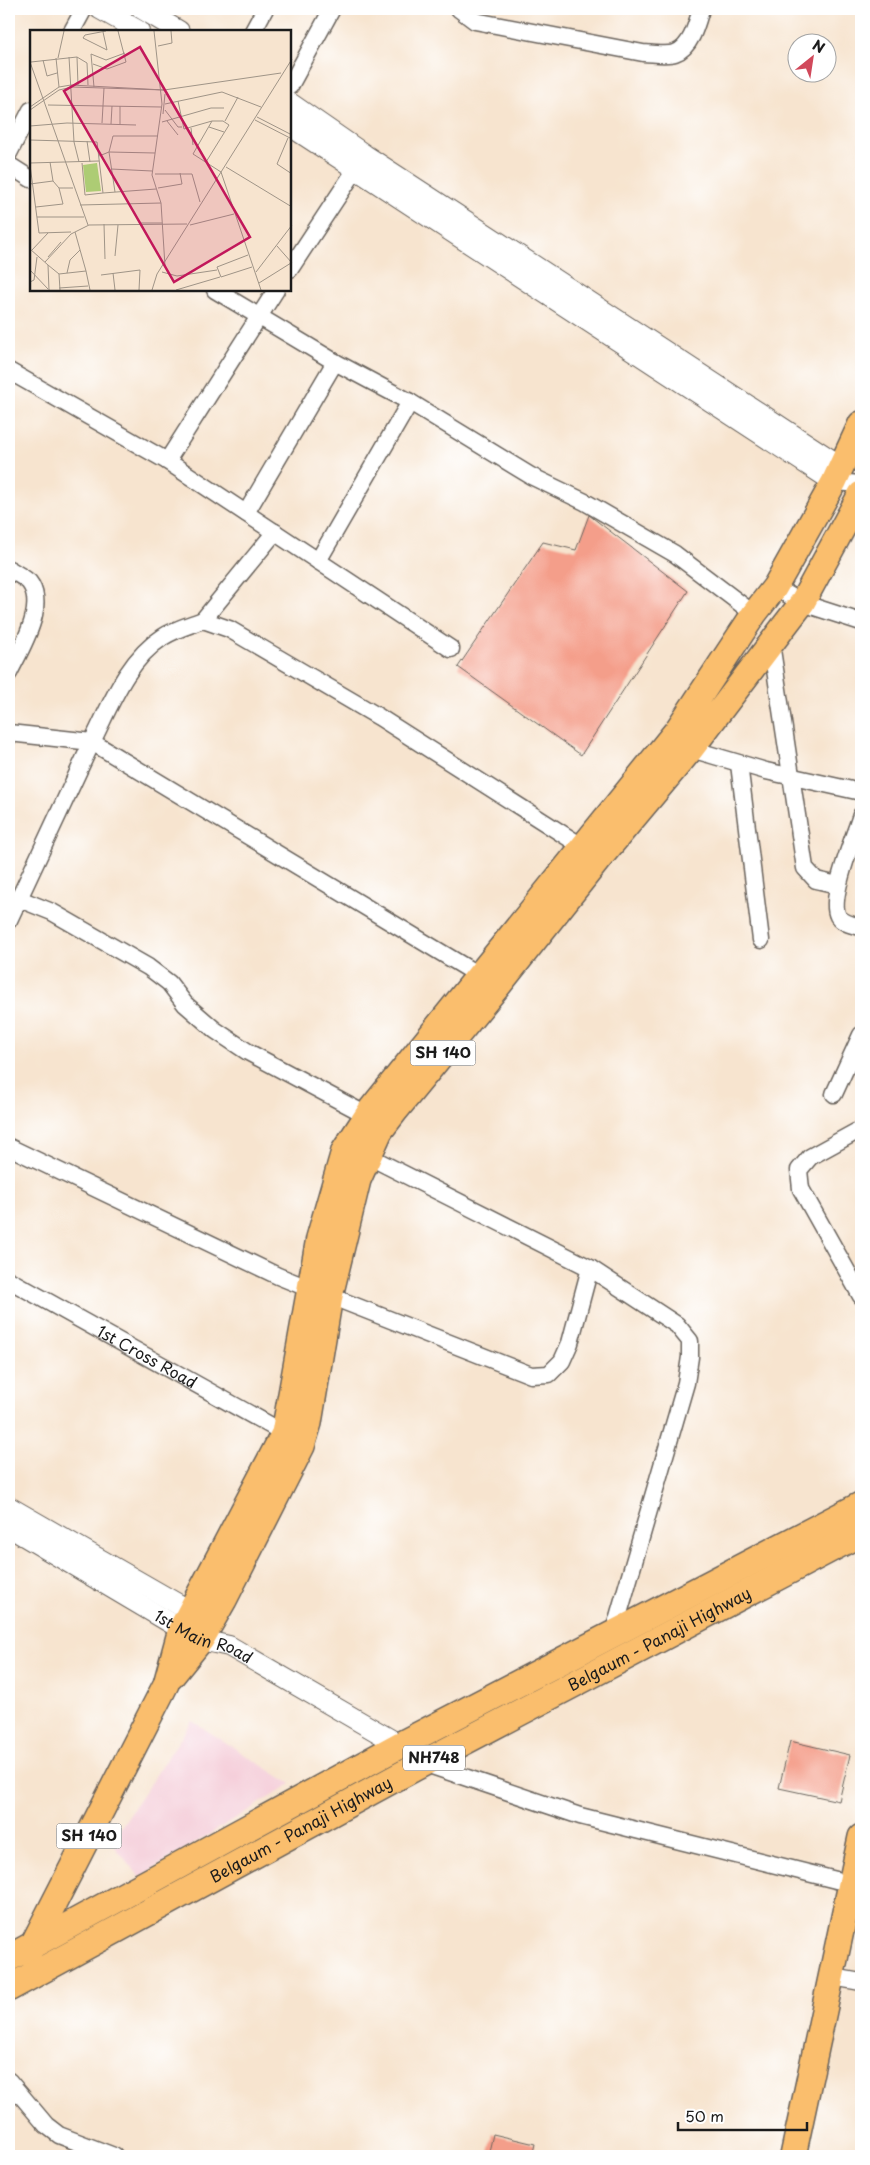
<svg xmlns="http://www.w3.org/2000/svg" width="870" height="2165" viewBox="0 0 870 2165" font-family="'Playpen Sans',sans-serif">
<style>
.built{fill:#f5cfda}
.building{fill:#f49e8a}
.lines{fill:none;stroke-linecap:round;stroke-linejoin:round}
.minor-casing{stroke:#69625b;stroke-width:19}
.tertiary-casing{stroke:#69625b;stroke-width:22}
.primary-casing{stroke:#69625b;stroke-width:28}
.trunk-casing{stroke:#69625b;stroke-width:29}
.minor{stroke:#fff;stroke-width:16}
.tertiary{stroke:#fff;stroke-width:20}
.primary{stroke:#fabe6d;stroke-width:25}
.trunk{stroke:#fabe6d;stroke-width:26}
.labels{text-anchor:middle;stroke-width:4;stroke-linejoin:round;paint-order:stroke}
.shield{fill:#fff;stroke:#606060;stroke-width:1}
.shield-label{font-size:15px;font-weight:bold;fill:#1c1c1c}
.street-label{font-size:16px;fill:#1c1c1c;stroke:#fff}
.inset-road{fill:none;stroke:#9f9487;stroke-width:1}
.view{fill:#c2185b;fill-opacity:0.15;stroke:#c2185b;stroke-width:2.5}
.inset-edge{fill:none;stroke:#1c1c1c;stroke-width:2.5}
</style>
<rect width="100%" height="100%" fill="#fff"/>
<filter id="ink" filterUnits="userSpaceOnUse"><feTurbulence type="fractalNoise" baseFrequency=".02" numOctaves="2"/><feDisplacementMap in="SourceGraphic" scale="10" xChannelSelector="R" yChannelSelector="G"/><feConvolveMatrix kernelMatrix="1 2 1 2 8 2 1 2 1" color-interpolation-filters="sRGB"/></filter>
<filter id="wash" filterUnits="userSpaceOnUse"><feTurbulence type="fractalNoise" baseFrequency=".0096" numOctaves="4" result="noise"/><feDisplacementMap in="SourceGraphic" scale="20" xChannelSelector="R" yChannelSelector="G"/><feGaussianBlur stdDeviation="1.12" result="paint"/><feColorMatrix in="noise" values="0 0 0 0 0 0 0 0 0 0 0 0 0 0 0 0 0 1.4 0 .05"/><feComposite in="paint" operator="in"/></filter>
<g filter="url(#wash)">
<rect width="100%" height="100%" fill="#f7e4cf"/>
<path class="built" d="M192,1721L291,1784L140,1877L111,1842Z"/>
<g id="blocks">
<path class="building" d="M589,515L688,591L581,755L458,667L543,542L576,550Z
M790,1741L850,1755L839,1801L779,1788Z
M493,2134L535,2144L532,2156H488Z"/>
</g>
</g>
<g filter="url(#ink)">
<use href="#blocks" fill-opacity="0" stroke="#69625b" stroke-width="1"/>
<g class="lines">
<defs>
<g id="minor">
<path d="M459,9L475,21L643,53C652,53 666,56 675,53C691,48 697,23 701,9"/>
<path d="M72,31L84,9"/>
<path d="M253,31L265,9"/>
<path d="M290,86L332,9"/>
<path d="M9,153L31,110"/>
<path d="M9,165L31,179"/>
<path d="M290,269L356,169"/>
<path d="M215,290L335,362L410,402L531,476L585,502L675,554L754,614"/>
<path d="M9,371L167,461L451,649"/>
<path d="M167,461L276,290"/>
<path d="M834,482L861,484"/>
<path d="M246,513L335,362"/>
<path d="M318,561L410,402"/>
<path d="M9,569C15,573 24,577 29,582C48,606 20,650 9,673"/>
<path d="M775,587L802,603L861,622"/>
<path d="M203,620L275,532"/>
<path d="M771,643L805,868L816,880L838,885"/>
<path d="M9,733L92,742C111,704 127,660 163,637C175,629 190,625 203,620L229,629L379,717L583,847"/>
<path d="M691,749L766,771L861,792"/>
<path d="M739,764L761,940"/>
<path d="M861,815C855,835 828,898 838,916C842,923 853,925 861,927"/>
<path d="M17,898L52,912L148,967L169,983L185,1004L215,1030L248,1052L376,1120"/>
<path d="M9,920L92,742L480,976"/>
<path d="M834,1094L861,1035"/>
<path d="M861,1129L810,1157L799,1170L801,1189L861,1296"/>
<path d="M9,1147L278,1276L310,1289"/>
<path d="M368,1156L590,1268L677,1325L690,1341V1357L686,1383L613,1634"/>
<path id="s1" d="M9,1280L284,1433"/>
<path d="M330,1296L531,1375L549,1374L562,1361L570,1343L590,1268"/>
<path d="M423,1763L580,1816L852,1884"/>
<path d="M844,1979L861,1982"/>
<path d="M9,2081L46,2125L59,2135L114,2156"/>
</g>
<g id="tertiary">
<path d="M100,9L139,31"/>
<path d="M142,9L179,31"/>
<path d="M290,103L365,155L842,467"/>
<path d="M290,126L834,482"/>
<path d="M9,1507L202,1618"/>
<path id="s2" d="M9,1527L181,1629L201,1640L229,1646L400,1745"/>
</g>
<path id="primary" d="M171,1677L201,1640L224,1600L302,1446L309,1423L330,1296L358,1180L380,1131L396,1110L498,986L598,860L691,749L782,629L802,603L861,494
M28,1954L166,1684L181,1629L284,1433L319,1238L344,1151L372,1108L678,729L754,614L775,587L834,482L861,424
M793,2156L861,1837"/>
<g id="trunk">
<path d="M9,1958L400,1745L861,1505"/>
<path id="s3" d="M9,1988L414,1768L861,1533"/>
</g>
</defs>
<use href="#minor" class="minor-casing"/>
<use href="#tertiary" class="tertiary-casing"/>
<use href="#primary" class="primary-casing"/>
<use href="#trunk" class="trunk-casing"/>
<use href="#minor" class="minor"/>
<use href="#tertiary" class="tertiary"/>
<use href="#primary" class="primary"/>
<use href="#trunk" class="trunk"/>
</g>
</g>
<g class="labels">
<g class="shield">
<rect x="410.5" y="1040.5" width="65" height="25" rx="4"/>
<rect x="403" y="1745.5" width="62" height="25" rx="4"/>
<rect x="56.5" y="1823.5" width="65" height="25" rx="4"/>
</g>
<g class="shield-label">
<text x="443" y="1058">SH 140</text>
<text x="434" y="1763">NH748</text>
<text x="89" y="1841">SH 140</text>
</g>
<g class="street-label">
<text dy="6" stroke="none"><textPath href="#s1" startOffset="158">1st Cross Road</textPath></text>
<text dy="6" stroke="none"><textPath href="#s2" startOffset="224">1st Main Road</textPath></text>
<text dy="6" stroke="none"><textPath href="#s3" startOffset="738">Belgaum - Panaji Highway</textPath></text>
<text dy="6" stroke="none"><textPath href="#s3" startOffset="332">Belgaum - Panaji Highway</textPath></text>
</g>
</g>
<g transform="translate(30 30)">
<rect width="261" height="261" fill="#f7e4cf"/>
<path d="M67,133L71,161L56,162L53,135Z" fill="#adcc74"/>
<path class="inset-road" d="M124,1L132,74L122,145L131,173L135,236M73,2L77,20L53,8L55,5L76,1M128,16L142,13L141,1M39,27L44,112L49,132M47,27L48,55M26,28L29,57M28,28L34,1M13,30L17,46L27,43M0,32L58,195M1,32L47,27L57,33L58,55M63,34L77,39L96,32L88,1M64,57L61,24L76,30L95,23M134,60L251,43M148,71L154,99L182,91L163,124L191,142M135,74L192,62L231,77M18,75L131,77M0,77L29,57L41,55L134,60L42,57L29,60L0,80M135,80L148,97H152M133,84L135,64M227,87L262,105M225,90L262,109M137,91L148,105M195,91L208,67M132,92L181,78H194M72,93L74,58M81,94L82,76M90,94V76M0,96L37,93L106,95M179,97L194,102M161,98L163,115M258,108L247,134L262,144M0,110L67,112L73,163L126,159M57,111L60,132M69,126L79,122L83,106H128M176,132L199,95L193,91H182M0,133L69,131M52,133L55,165L73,163M0,135L9,203L41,202M196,137L262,177M81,139L122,141M191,142L231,260M125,144H162L170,172M23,151L29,158H43M0,154L23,151L20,132M128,158L152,154L150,143M85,162L79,122L125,123M50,175L131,173M6,177L33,174L29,158M7,187H54M110,193H132M74,194L75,229M160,195L204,184M45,202L56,241M247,216L262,233M0,219L18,235L19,260M2,220L18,203M218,225L187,237L191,247L222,237M85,226L88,195M18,227L31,212M15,232L41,204L59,195L157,194M18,235L29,244L30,260M0,240L18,259M132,242L147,246L187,240M226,242L262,195M37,243L40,230L50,220M83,243L85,260M29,244L56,241L60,260M71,245L110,240L109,260M0,252L4,250L7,227M229,253L261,233M29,258L58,256M122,260L127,244L262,29M146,260L190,247"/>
<path class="view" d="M110,17L220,207L144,252L34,61Z"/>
<rect width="261" height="261" class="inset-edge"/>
</g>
<rect width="870" height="2165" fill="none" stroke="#fff" stroke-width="30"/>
<g transform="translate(812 58) rotate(30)"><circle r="24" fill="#ffffff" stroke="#a4a4a4"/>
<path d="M0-4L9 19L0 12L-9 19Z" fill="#d1495b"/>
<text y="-8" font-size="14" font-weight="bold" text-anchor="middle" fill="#1c1c1c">N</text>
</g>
<path d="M678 2122v8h129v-8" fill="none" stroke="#1c1c1c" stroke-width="2.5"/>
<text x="685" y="2122" font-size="15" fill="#1c1c1c" stroke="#ffffff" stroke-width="4" paint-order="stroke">50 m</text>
</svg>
